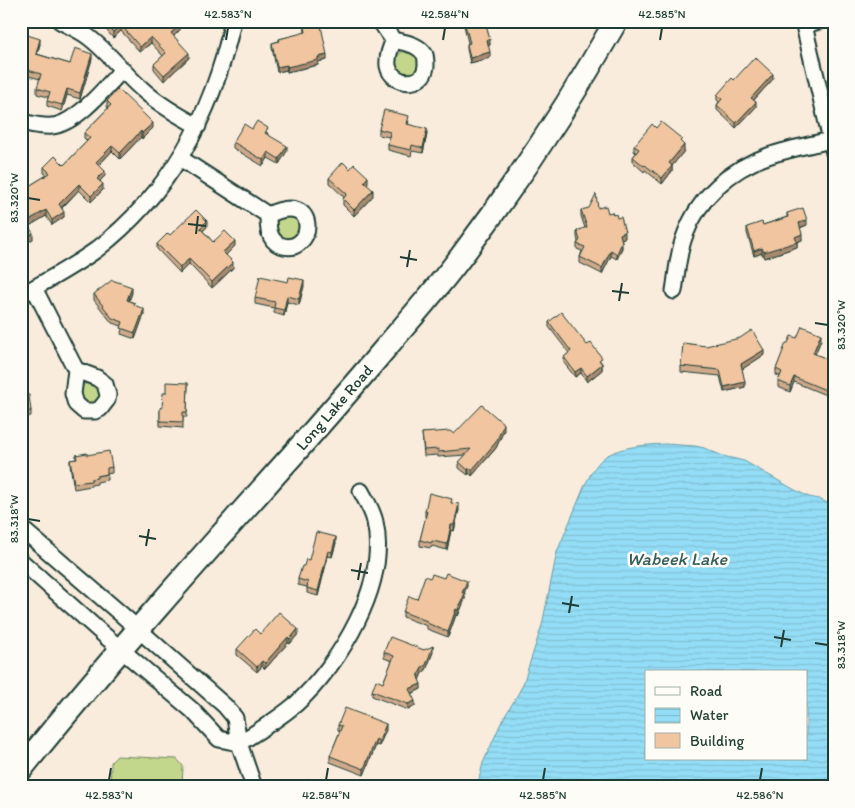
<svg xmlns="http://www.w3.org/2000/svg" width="855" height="808" viewBox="0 0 855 808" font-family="Itim,sans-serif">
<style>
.green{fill:#c3d78c;stroke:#718a60}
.water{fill:url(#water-rules);stroke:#659da8;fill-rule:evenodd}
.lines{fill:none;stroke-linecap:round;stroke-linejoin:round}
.minor-casing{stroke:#1f3d34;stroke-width:19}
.secondary-casing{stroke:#1f3d34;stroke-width:26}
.minor{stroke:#fdfcf7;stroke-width:15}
.secondary{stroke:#fdfcf7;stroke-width:22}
.wall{fill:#cea98a;stroke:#1f3d34}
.shaded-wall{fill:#a88a70;stroke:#1f3d34}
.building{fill:#f0c5a0;stroke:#1f3d34}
.ticks{fill:none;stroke:#1f3d34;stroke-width:2}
.labels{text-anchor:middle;stroke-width:5;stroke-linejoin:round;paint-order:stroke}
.street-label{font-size:16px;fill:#1f3d34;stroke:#fdfcf7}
.water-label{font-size:18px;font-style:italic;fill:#365d5b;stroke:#fdfcf7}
.neatline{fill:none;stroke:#1f3d34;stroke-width:2}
.ticks-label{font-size:12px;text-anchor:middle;fill:#1f3d34}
</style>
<defs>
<pattern id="water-rules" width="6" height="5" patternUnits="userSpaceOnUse" patternTransform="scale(1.25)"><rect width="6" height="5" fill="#94ddf6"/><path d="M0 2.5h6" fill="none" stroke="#7fbfd4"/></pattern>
</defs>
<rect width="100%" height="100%" fill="#f9ecdd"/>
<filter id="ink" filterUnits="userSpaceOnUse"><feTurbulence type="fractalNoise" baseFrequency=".02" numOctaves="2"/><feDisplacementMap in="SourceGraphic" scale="10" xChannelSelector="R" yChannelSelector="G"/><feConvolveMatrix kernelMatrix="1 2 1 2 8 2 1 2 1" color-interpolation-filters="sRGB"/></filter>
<g filter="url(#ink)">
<path class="green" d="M395 63a12 12 0 1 1 24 0a12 12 0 1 1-24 0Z
M276 227a12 12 0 1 1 24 0a12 12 0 1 1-24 0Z
M91,382L95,383L103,393L96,404L87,405L80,399C80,389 80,384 91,382Z
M117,756L177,759L183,766L182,787H110L111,762Z"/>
<path class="water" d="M665,444L695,446L704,448L723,456L744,461L795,490L809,497L819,499L834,506V787H477L483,763L501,723L518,694L523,684L542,625L557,552L585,485C590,475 596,463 606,456C623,446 645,445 665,444ZM646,672H806V759H646Z"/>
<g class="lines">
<defs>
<path id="minor" d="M60,21C69,26 79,30 87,36C107,50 124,74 143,90C160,105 179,116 198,126
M380,21C384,26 390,37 394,40C396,41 399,41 402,42C410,44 420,46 425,55C426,58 426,62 426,66C424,88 392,86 388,66C387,57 390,48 394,40
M803,21L834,153
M804,25L819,21
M21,122C31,124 42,127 52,126C76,124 106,87 122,70
M180,158L268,215C268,226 268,240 280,245C314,258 322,189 268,215
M34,288L76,370L73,394L76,404L84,411H95L100,409L107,400L108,395L105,384L97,378L76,370
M674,291C677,273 678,252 685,235C699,197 730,169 768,156C788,149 810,145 831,140
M21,295C47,281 72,267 96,250C172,192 213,113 233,21
M21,528L121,614L225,706L235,718L239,743L254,787
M21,561L104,635L192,710L219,739L239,743
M239,743C259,731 278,719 296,704C340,664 389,583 375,522C373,511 366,501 361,491"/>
<path id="secondary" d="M21,769C110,659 204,554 298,449C327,416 355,384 383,351C410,319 438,288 463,254C519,180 570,103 616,21"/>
</defs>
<use href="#minor" class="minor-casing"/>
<use href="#secondary" class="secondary-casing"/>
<use href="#minor" class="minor"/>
<use href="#secondary" class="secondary"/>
</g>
<path class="wall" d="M103,21H177L180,30L174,36L189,58L164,81L154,69V64L163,56L151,43L140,52L121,31L113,38L103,26Z
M463,21H485L490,45L488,46L490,58L470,63L467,49V44L468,43Z
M304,22L327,60L318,62V65L287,72V70L277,72L272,48V43L279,41V39L305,33Z
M21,33L40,44L37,54L70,64L92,59L80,99L67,95L62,111L47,106V101L48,97L37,94V88L40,79L21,74Z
M773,79L754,100L756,107L736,128L717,110V105L719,102L717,100V95L734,80Z
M107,101L153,128L142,139L141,137L120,159L112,151L99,165L105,176L100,181L103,190L91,202L79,190L62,208L64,217L52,225L46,216L29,226L33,239L23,245L21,242V204L24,202L21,199V191L47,175L44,173V167L64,165L87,141L84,138V133L108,108L107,106Z
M409,121L408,124L427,134L423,153L412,151L411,156L388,150V145L389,137L379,135V129Z
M656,128L682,143L684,151L672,166V171L662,184L645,170L644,172L633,162V157L636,153L634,151V146Z
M252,129L268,133L267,134L287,151L279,164L268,158L263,166L233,148V142Z
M350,169L368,183L367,185L373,196L354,216L343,205V199L344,197L329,183V178Z
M598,208L608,213L625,238L621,239L622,248L617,259L611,256L602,274L580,263V257L582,251L577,249V244L578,242L577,236V231L585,228L581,216V210Z
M787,213L807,225L800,228L802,240L797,242V247L764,258L762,253L754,256L747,233V227L763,225L787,217Z
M207,227L203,231L213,242L235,246L226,255L233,268L212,288L189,264L180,273L157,249V244L170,235Z
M304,286L299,305L287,302L284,316L274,313V308L255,304V298Z
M132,293L129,301L144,314L135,339L121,334L122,326L112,323L94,300V294Z
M549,322L587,345L602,363V370L587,382L581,373L575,377L564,363V357L569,353L549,327Z
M797,338L821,340L815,354L834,362V389L832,388L828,396L794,382L790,392L778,387V381L780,376L776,375V369L788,343Z
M764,355L742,369L745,387L724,392L720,376L681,372V366Z
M21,356L27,395L31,411V416L21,418Z
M188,383L187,417H183V428L160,426V408H162L166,393Z
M504,430L496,448L472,476L469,473L468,475L459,468V462L466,455L438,457V455L424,456L422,433L454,434Z
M76,455H87L112,467V473L107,474V480L97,482V484L91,485V486L74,489L70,465V460L76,459Z
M452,503L459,510L454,531L451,530L447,550L432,546L431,548L420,546V540L426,517H425V511Z
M336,543L332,557L328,556L318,596L307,593V587L298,585V579L309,560Z
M430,578L467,586L464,593L465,599L458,616L456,615L448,637L427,629V626L403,617V612L417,599Z
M260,634H298L290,644L288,643L265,669L262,666L257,672L237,655V649Z
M424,650L433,652L426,670L422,673L419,680L421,689L411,694L415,706L408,710L372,696V691L383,683L392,661L384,658V652Z
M338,725L386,730L379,746L376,745L364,775L330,762V756L340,731L338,730Z"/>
<path class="shaded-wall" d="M121,25V31L113,38V32Z
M180,25V30L171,39V33Z
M151,37V43L140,52V47Z
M40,39V44L36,59V54Z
M487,40H490V45L487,46Z
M490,52V58L470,63V58Z
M189,53V58L164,81V75Z
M92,54V59L80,99V93Z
M327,55V60L318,62V65L287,72V67Z
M287,65V70L277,72V67Z
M773,74V79L751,103V98Z
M67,89V95L62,111V105Z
M756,102V107L736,128V123Z
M153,123V128L142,139V133Z
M427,129V134L423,153V148Z
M141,131V137L120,159V153Z
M684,145V151L672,166V171L662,184V178L669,163Z
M112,146V151L96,168V162Z
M287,146V151L279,164V159Z
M268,152V158L263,166V160Z
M105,171V176L97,184V179Z
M368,177V183L364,188V182Z
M79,184V190L59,210V204Z
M103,184V190L91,202V196Z
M373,190V196L354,216V210Z
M46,210V216L26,228V222Z
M64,212V217L52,225V220Z
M807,220V225L799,228V223Z
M207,221V227L200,234V228Z
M625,232V238L620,239V234Z
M33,233V239L23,245V240Z
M802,234V240L797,242V247L764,258V252L795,237Z
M235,241V246L223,258V252Z
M622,242V248L617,259V254Z
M762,248V253L754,256V251Z
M611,250V256L602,274V268Z
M189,259V264L180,273V267Z
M233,262V268L212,288V282Z
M304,280V286L299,305V299Z
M132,287V293L127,305V300Z
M287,296V302L284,316V310Z
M144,309V314L135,339V333Z
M821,334V340L813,359V353Z
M764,350V355L741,370V364Z
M602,364V370L587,382V376Z
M581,368V373L575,377V372Z
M794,377V382L790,392V386Z
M745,382V387L724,392V387Z
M832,383V388L828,396V391Z
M504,424V430L496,448L472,476V470Z
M469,468V473L468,475V470Z
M459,504V510L454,531V525Z
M451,525V530L447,550V544Z
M336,537V543L332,557V552Z
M328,551V556L318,596V591Z
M467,581V586L462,598V593Z
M465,593V599L458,616V610Z
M456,609V615L448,637V632Z
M298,629V634L290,644V639Z
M288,637V643L265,669V663Z
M433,646V652L426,670L422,673L418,683V677L422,667Z
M262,661V666L257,672V667Z
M421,684V689L409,695V689Z
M415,701V706L408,710V704Z
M386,724V730L379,746V741Z
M376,739V745L364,775V769Z"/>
<path class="building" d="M103,21H177L180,25L171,33L189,53L164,75L154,64L166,53L151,37L140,47L121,25L113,32Z
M307,21H320L327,55L318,57V60L287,67V65L277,67L272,43L280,41L279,39L306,32L304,22Z
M464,21H485L490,40H487L490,52L470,58L467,44L470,43Z
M21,33L40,39L36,54L70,64L75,48L92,54L80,93L67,89L62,105L47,101L50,92L37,88L41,74L21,68Z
M755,57L773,74L751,98L756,102L736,123L717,105L722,99L717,95L732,78L734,80Z
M118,89L153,123L142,133L141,131L120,153L112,146L96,162L105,171L97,179L103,184L91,196L79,184L59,204L64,212L52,220L46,210L26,222L33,233L23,240L21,237V204L26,201L21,193V191L50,173L44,167L55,156L64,165L90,138L84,133L111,105L107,101Z
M384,110L409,116L407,124L427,129L423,148L412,145L411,150L388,145L390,132L379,129Z
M257,121L268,128L265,133L287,146L279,159L268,152L263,160L233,142L244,124L252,129Z
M661,122L682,139L680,141L684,145L669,163L672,166L662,178L645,165L644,166L633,157L639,149L634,146L652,124L656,128Z
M343,162L350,169L354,164L368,177L364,182L373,190L354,210L343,199L347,194L329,178Z
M596,194L598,208L606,206L608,213L612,212L613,215L616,214L617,218L621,217L625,232L620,234L622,242L617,254L611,250L602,268L580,257L585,247L577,244L580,240L577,231L587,227L581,210L589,208Z
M803,208L807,220L799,223L802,234L795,237L797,242L764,252L762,248L754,251L747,227L762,222L763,225L788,217L787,213Z
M196,210L207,221L200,228L213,242L225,231L235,241L223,252L233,262L212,282L189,259L180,267L157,244L168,233L170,235Z
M260,276L288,282L289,277L304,280L299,299L287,296L284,310L274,308L275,302L255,298Z
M112,280L132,287L127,300L135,303L134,305L144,309L135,333L121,328L123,322L112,318L94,294Z
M561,312L587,345L591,343L602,358L599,360L602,364L587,376L581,368L575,372L564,357L571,351L549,322Z
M802,326L821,334L813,353L834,362V383H832L828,391L794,377L790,386L778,381L782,372L776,369L786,343H788L791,336L797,338Z
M752,330L764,350L741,364L745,382L724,387L720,370L681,366L683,343L706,346L740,338Z
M21,356L27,395H29L31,411L21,412Z
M166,382L188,383L187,412H183V422L160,421V408H162L163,393H166Z
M482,405L504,424L496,442L472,470L469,468L468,470L459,462L471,449L438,452V449L424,450L422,433L450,431L454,434Z
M109,451L112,467L107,468V474L97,476V478L91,479V481L74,483L70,460L77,459L76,455L87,453V455Z
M429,493L452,499L451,503L459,504L454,525H451L447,544L432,541L431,543L420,540L427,511H425Z
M316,532L336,537L332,552L328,551L318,591L307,588L308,582L298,579L302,566H304L306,559L309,560Z
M446,573L467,581L462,593H465L458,610L456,609L448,632L427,623V621L403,612L409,596L417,599L425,576L430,578L432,574L444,578Z
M279,612L298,629L290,639L288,637L265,663L262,661L257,667L237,649L255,629L260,634Z
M390,637L424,650L433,646L426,665L422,667L418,677L421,684L409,689L415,701L408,704L372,691L376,680L383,683L394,656L384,652Z
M345,708L386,724L379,741L376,739L364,769L330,756L342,726L338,725Z
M307,780L344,784V787H306Z"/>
</g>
<path class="ticks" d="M226,40L228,28M443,40L445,28M660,40L662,28M28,198L40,200M188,224L206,226M196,234L198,216M400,257L417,260M407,267L410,250M612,291L629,293M619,301L622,283M815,323L828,325M28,519L40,521M139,536L156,539M146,546L149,529M351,570L368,573M358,580L361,563M562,603L579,606M569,613L572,596M774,637L791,640M815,643L828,645M781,647L784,630M109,780L111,768M326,780L328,768M543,780L545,768M760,780L762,768"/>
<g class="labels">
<g class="street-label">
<text transform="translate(334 407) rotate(-49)" y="6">Long Lake Road</text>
</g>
<g class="water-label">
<text x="677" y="565">Wabeek Lake</text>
</g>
</g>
<rect width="855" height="808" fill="none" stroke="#fdfcf7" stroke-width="55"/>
<rect x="645" y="670" width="162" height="90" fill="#fdfcf7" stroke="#a4b0a9"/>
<rect x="655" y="687" width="25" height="8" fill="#fdfcf7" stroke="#a4b0a9"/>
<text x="690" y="696" font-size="15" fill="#1f3d34">Road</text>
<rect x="655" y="708" width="25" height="15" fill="url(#water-rules)" stroke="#a4b0a9"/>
<text x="690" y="720" font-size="15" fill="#1f3d34">Water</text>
<rect x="655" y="733" width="25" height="15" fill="#f0c5a0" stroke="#a4b0a9"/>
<text x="690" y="746" font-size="15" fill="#1f3d34">Building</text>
<rect x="28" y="28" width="800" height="752" class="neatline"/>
<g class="ticks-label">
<text x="228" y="18">42.583°N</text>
<text x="445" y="18">42.584°N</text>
<text x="662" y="18">42.585°N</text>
<text transform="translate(14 198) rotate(-90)" y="4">83.320°W</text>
<text transform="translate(841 325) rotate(-90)" y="4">83.320°W</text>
<text transform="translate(14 519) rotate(-90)" y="4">83.318°W</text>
<text transform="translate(841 645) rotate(-90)" y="4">83.318°W</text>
<text x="109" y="799">42.583°N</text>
<text x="326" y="799">42.584°N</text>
<text x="543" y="799">42.585°N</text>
<text x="760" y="799">42.586°N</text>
</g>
</svg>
